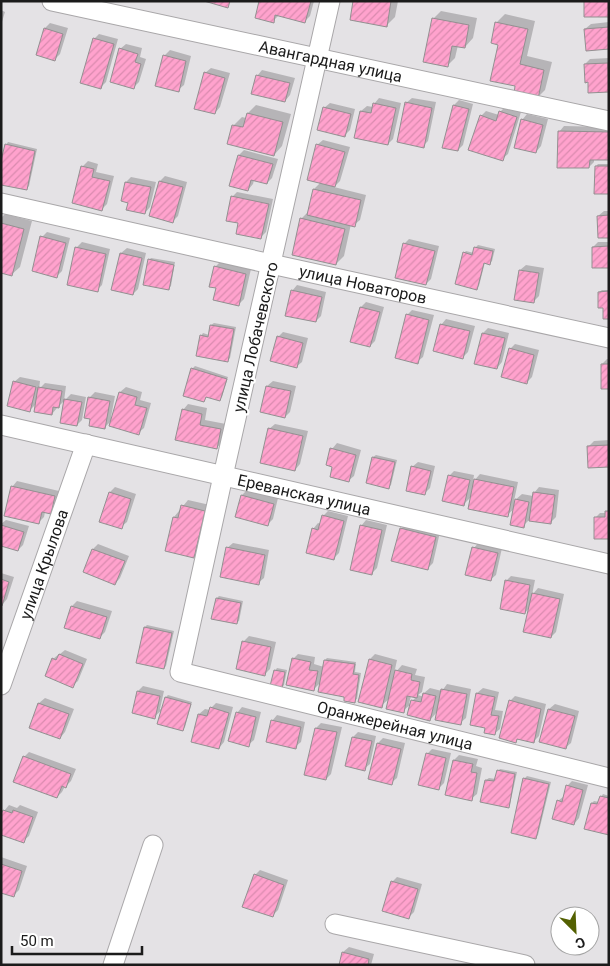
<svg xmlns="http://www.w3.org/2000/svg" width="610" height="966" viewBox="0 0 610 966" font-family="Roboto,sans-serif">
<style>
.shadow{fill:#0003;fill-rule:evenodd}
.building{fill:url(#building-hatch);stroke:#939091}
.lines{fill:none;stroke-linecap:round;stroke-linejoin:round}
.minor-casing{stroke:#a9a7a9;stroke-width:21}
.minor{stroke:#fff;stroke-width:19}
.labels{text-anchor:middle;stroke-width:4.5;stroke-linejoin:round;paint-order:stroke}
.street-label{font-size:16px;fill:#1b1b1b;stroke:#fff}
</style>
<defs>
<pattern id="building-hatch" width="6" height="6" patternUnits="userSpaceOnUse" patternTransform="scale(1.25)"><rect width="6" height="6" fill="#ffa2cd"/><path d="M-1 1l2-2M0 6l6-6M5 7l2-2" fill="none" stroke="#da8baf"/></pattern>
</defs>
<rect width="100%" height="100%" fill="#e4e2e5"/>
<path class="shadow" d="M260,1H314L310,16L305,21L279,15L273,21Z
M355,1H398L395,17L387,25Z
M1,10L5,12L1,25Z
M441,11L477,18L473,38L465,47L458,45L455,58L447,66L433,19Z
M505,14L535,21L527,56L552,62L545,90L537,98L517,85L500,44L497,22Z
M609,22V47L585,29L591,24Z
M50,23L68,28L60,54L55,59L45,28Z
M99,34L118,39L106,82L101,87L94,39Z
M126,44L142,48L140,57L146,59L139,82L134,87L120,49Z
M170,50L191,56L184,85L178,90L164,56Z
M609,58V91L589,81L585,64L590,59Z
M211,68L230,73L220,107L215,113L205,73Z
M262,70L295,78L290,95L285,101L257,76Z
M379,98L401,103L393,139L388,144L355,137L361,111L367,106L373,107L374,104Z
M412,98L436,102L428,141L423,146L406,103Z
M459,100L473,104L463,145L458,150L454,105Z
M330,103L355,109L350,130L344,136L324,108Z
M256,105L291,114L282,146L274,155L229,143L234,125L242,117L246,118L248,113Z
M505,107L521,112L508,154L502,159L481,116L486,111L499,115L500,112Z
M527,114L548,119L541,146L536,152L522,120Z
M564,126L609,127V159H594V162L589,167L559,132Z
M323,140L350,147L340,181L334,187L366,195L360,220L354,225L351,224L344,256L336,264L301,219L309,211L314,189L321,182L317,145Z
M8,142L37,149L29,186L26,189L6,145Z
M244,150L278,159L272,178L267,183L254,180L253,184L248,190L231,185L239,155Z
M88,161L98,164L96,172L114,176L107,204L102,209L73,202L83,166Z
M598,164H609V193L596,166Z
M165,176L187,182L178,216L173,221L151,215L160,181Z
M131,177L156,182L150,207L145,213L129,202L126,182Z
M237,192L273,199L266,232L261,237L240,222L232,197Z
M604,211H609V236L598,216Z
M5,214L32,221L20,267L11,275L1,272V218Z
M47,232L70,238L62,271L57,276L42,237Z
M409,239L439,246L431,279L426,284L404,244Z
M82,242L110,249L102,285L97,290L76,248Z
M598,242H609V266L593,247Z
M478,245L495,249L492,261L490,263L485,262L479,286L477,288L464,253L466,251L474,253L476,247Z
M127,248L146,253L138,289L133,294L113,289L121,253Z
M151,258L175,262L171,286L168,289L149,260Z
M220,262L251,269L244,299L239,304L217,287L215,267Z
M526,265L544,268L539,296L533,302L520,270Z
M297,285L326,292L321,316L316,321L292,291Z
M602,290H609V318L599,292Z
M366,302L384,307L375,341L370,346L361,307Z
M412,310L434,315L423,357L417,362L407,315Z
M446,319L475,326L468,352L463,357L441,325Z
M214,323L236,327L230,358L228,360L201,336L203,333L209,335L211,325Z
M488,328L509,333L502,362L497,368L476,363L483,333Z
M283,332L308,338L302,362L296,367L278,337Z
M515,344L539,350L532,377L526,383L510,349Z
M607,359H609V388L602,364Z
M195,366L228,377L222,397L219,400L207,396L204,401L192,369Z
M20,377L40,381L39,389L45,383L66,386L64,401L59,406H57V408L52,414L37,403L30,410L14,382Z
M273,381L296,386L290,412L285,417L267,386Z
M126,387L142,392L140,400L151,403L144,428L138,433L112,420L105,427L91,418L89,398L95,392L115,396L111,417L113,418L120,392Z
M71,394L86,397L82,420L77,425L66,399Z
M188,404L207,408L205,420L226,424L222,443L216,448L183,410Z
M275,424L308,431L300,464L295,470L269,429Z
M609,440V466L589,446L594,441Z
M337,443L361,450L354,476L348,481L334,466L332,449Z
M376,455L397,460L391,485L388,488L367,482L373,457Z
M418,462L435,466L430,488L425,493L412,467Z
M454,471L474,475L473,482L480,474L518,482L514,501L522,494L533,496L534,493L539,487L559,490L556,517L550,523L529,520L523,526L515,508L507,515L472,496L464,504L449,476Z
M17,481L59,491L56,507L50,513L45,512L44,517L38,523L12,487Z
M115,487L136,494L127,522L121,527L110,492Z
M247,490L278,498L273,519L268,524L242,495Z
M188,500L210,505L199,551L194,556L174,517Z
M609,509V538L595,518L600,513H606Z
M328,511L348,516L339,553L334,558L313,529L318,523L321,524L323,516Z
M6,520L29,526L23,545L18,550L1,545V524Z
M366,520L387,525L377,568L372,573L361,526Z
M406,524L440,532L433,563L427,569L401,529Z
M479,542L502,548L496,575L490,580L474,548Z
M233,543L269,550L264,578L258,583L227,548Z
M98,544L129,556L120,578L115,584L84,572L93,549Z
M1,573L14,577L7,599L2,605Z
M511,576L535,580L532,595L538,588L564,594L556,632L551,637L530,607L525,613L506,581Z
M219,596L243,601L239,621L236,623L217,598Z
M77,601L112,611L105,632L100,637L72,606Z
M147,625L174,631L166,666L164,668L145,627Z
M249,636L276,642L270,669L265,674L243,642Z
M65,650L87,659L78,681L72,686L53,659L59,654H60Z
M298,654L315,657L314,664L324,667L325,660L327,658L356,662L355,672L361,673L357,699L354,701L321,682L314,689L293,659Z
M375,654L397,660L394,674L402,665L417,669L415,675L425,677L422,692L418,695L424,697V693L430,688L442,691L447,684L471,689L466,718L460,723L437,712L430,720L412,703L403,711L390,698L381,706L370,659ZM411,696L416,697L409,704Z
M277,668L287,670L284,685L282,687L275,671Z
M143,686L164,691L160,709L162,710L154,717L138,691Z
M483,688L499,692L495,710L503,711L500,729L494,734L486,727L477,693Z
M168,695L192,702L185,727L183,730L166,697Z
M515,696L546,704L539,736L533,742L519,738L516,741L510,701Z
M45,698L74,709L65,732L60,738L31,727L39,703Z
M216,703L233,707L224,742L219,748L199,714L205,709L210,710L211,708Z
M555,704L579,711L571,743L565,748L541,741L549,709Z
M242,707L261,712L254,740L248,745L237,713Z
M277,715L305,722L301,742L295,747L272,721Z
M321,723L342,727L331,774L326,779L316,728Z
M358,732L376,736L370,764L364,769L353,737Z
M383,738L405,743L397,778L391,783L378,743Z
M432,749L451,753L444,783L438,789L427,754Z
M29,752L76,769L71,781L66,786H65L62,792L57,797L24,757Z
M459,755L478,759L476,766L482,768L477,794L471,799L454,760Z
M500,769L517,772L510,804L508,806L486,780L489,778L496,779L498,771Z
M527,776L551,782L538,835L536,837L524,779Z
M572,781L588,785L579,818L574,824L558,801L564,796L567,786Z
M603,794L609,796V834L592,803L594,801L599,802L601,797Z
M9,805L17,808L20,805L38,812L29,836L23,841L4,811Z
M1,857L27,866L19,890L13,896L1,892Z
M260,870L288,880L278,910L272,916L255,875Z
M397,877L422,884L414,912L409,917L392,882Z
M349,947L374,954L371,965H340L343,952Z"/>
<path class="building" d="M204,1H230L228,8Z
M259,1H311L305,23L275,15L274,23L255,18Z
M353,1H391L387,27L350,20Z
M584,1H609V17H584Z
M432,18L469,25L465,48L452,46L448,67L423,62Z
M495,22L528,29L520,64L544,70L538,99L514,94L515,86L490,81L498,45L491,43Z
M609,27V49L586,51L584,29Z
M44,28L63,34L55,61L36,55Z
M93,38L114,44L101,89L80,83Z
M119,48L138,54L135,62L141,64L134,89L110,82Z
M163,55L186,61L179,92L155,86Z
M608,63L609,92L588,93V82L585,83L584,64Z
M204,72L225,78L215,114L194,109Z
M256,75L290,83L285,102L251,94Z
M405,102L432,108L424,148L397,142Z
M373,103L396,108L388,145L354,138L360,111L371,113Z
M453,105L469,109L458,151L442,148Z
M323,107L351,114L345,137L317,130Z
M499,111L517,117L503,161L468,150L480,115L496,121Z
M247,113L283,122L274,156L227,144L232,125L243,127Z
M521,119L543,125L536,153L514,148Z
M558,131L609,132V160H590L589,168H557Z
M5,144L35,151L27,190L1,185V161Z
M316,144L345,152L335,187L307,180Z
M238,155L273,164L267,184L251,180L248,191L229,186Z
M81,166L94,169L92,177L110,181L102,211L72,203Z
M595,166H609V194H594Z
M159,181L183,187L173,223L149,216Z
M125,182L151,187L145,214L126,210L128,203L121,201Z
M313,189L361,200L355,227L307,215Z
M231,196L269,204L261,239L236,234L238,223L226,221Z
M609,215V238H598L597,216Z
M300,218L345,229L336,265L292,255Z
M1,223L24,229L12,276L1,273Z
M40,236L66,243L57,278L32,271Z
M403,243L435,251L426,285L395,278Z
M609,246V268H592V247Z
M75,247L106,254L98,292L67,285Z
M474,247L493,251L490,265L484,263L477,290L455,284L463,252L472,255Z
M120,253L142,258L133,295L111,290Z
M148,259L174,265L169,290L143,285Z
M214,266L246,274L239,306L213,300L216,288L209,287Z
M519,270L539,273L534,303L514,300Z
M291,290L322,297L316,322L285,316Z
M609,291V319H603V308H598V292Z
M360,307L380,312L370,347L350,342Z
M406,314L429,320L418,364L395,358Z
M440,324L470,331L463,359L433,351Z
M210,325L234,329L228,362L196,356L200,335L208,337Z
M482,333L505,338L497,369L474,364Z
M277,336L303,343L297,368L270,361Z
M509,348L534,355L527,384L501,377Z
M601,364H609V389H601Z
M191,368L227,379L220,401L206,397L204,402L183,396Z
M13,381L36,387L30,412L7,406Z
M266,386L291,391L285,418L260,412Z
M38,387L62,391L59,408L53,407L52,415L34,412Z
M119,392L137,397L135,405L147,408L139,435L109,426Z
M88,397L110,401L105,429L89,426L90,419L84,418Z
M64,399L82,402L77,426L60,423Z
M182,409L202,414L200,425L221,429L217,449L175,440Z
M268,428L303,436L295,471L260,463Z
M609,445V467L588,468L587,446Z
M330,448L356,455L349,482L330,477L332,467L326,465Z
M372,457L395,462L389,489L366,483Z
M411,466L431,471L425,495L406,491Z
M448,475L470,480L464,506L442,501Z
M474,479L514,487L508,517L468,509Z
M11,486L55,496L51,514L42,512L39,524L4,516Z
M109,492L131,499L122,529L99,522Z
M533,492L555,495L551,524L529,521Z
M241,495L274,504L268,526L235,517Z
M515,499L529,502L524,528L510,525Z
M181,505L205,511L194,558L165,551L173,517L178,518Z
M605,511H609V539H594V517H605Z
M322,515L344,521L334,560L306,553L312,528L318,530Z
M1,525L24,532L18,551L1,546Z
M360,525L382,530L372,575L350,570Z
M400,528L436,537L428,570L391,561Z
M226,547L265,555L259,585L220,577Z
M472,547L498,553L491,581L465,575Z
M92,549L125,561L115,585L83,572Z
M1,579L9,582L2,606H1Z
M505,580L530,585L525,614L500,609Z
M532,593L560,599L551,638L523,632Z
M216,598L241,603L237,624L211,619Z
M71,606L107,617L100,639L64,628Z
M144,627L172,633L164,669L136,663Z
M242,641L271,647L265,676L236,669Z
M59,654L83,664L73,688L45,676L52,658L56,660Z
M292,658L311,662L309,670L318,671L314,691L286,685Z
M369,659L392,665L382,708L358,702Z
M324,660L355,664L353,674L359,675L355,703L344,701V697L318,692Z
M274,670L285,672L282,689L270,686Z
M395,670L412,674L411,680L420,682L417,698L407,696L404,713L386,709Z
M441,689L467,694L461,725L435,720Z
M137,691L160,696L155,719L132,713Z
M423,693L436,696L430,721L407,715L411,700L421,702Z
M476,693L495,697L491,715L499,716L495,735L484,733L485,728L470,725Z
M165,697L191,704L183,731L157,724Z
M509,700L541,709L534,743L517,739L516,743L499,738Z
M38,703L69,714L60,739L29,728Z
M210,707L229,713L219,749L191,742L198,714L207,716Z
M548,709L575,716L566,749L539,742Z
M236,712L256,717L249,747L228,741Z
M271,720L301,727L296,749L266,742Z
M315,728L337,732L326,780L304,775Z
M352,737L372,741L365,771L345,766Z
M377,743L401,749L392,785L368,779Z
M426,753L446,758L439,790L418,785Z
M23,756L71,774L66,788L62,786L57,798L13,782Z
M453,760L473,764L471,772L477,773L472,801L445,795Z
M497,770L515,774L509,808L480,802L485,780L494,781Z
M523,778L549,784L536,839L511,833Z
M566,785L583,790L574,825L552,819L557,800L562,802Z
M600,796L609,798V835L584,829L591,803L597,804Z
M3,810L12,813L13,810L33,817L24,843L1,835V814Z
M1,864L22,871L14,897L1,893Z
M254,874L284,885L273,917L242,907Z
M391,881L418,889L409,919L382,911Z
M342,952L369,959L368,965H339Z"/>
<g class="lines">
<defs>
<g id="minor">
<path id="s1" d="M52,1L609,121"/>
<path id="s2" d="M330,1L223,476L180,672L609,778"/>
<path id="s3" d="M1,203L271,264L609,338"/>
<path id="s4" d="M1,425L609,564"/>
<path id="s5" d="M1,685L86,444"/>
<path d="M335,924L525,965"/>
<path d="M113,965L153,845"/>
</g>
</defs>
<use href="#minor" class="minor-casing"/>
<use href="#minor" class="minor"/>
</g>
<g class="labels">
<g class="street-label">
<text dy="6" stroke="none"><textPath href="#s1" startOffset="285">Авангардная улица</textPath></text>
<text dy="6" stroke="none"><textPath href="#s3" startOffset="371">улица Новаторов</textPath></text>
<text transform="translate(255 337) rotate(-77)" y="6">улица Лобачевского</text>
<text dy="6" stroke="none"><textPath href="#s4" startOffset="311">Ереванская улица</textPath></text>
<text dy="6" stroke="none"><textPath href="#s5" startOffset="128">улица Крылова</textPath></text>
<text dy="6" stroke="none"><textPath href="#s2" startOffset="909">Оранжерейная улица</textPath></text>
</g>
</g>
<rect width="610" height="966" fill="none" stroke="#1b1b1b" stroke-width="5"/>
<g transform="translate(575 931) rotate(156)"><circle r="24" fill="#ffffff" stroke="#a4a4a4"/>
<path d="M0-4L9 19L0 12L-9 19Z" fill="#536001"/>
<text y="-8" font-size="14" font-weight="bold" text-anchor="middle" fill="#1b1b1b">С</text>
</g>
<path d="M12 946v8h130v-8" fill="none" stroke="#1b1b1b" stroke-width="2.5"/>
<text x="20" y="946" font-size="15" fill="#1b1b1b" stroke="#ffffff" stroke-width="4" paint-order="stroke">50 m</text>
</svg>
